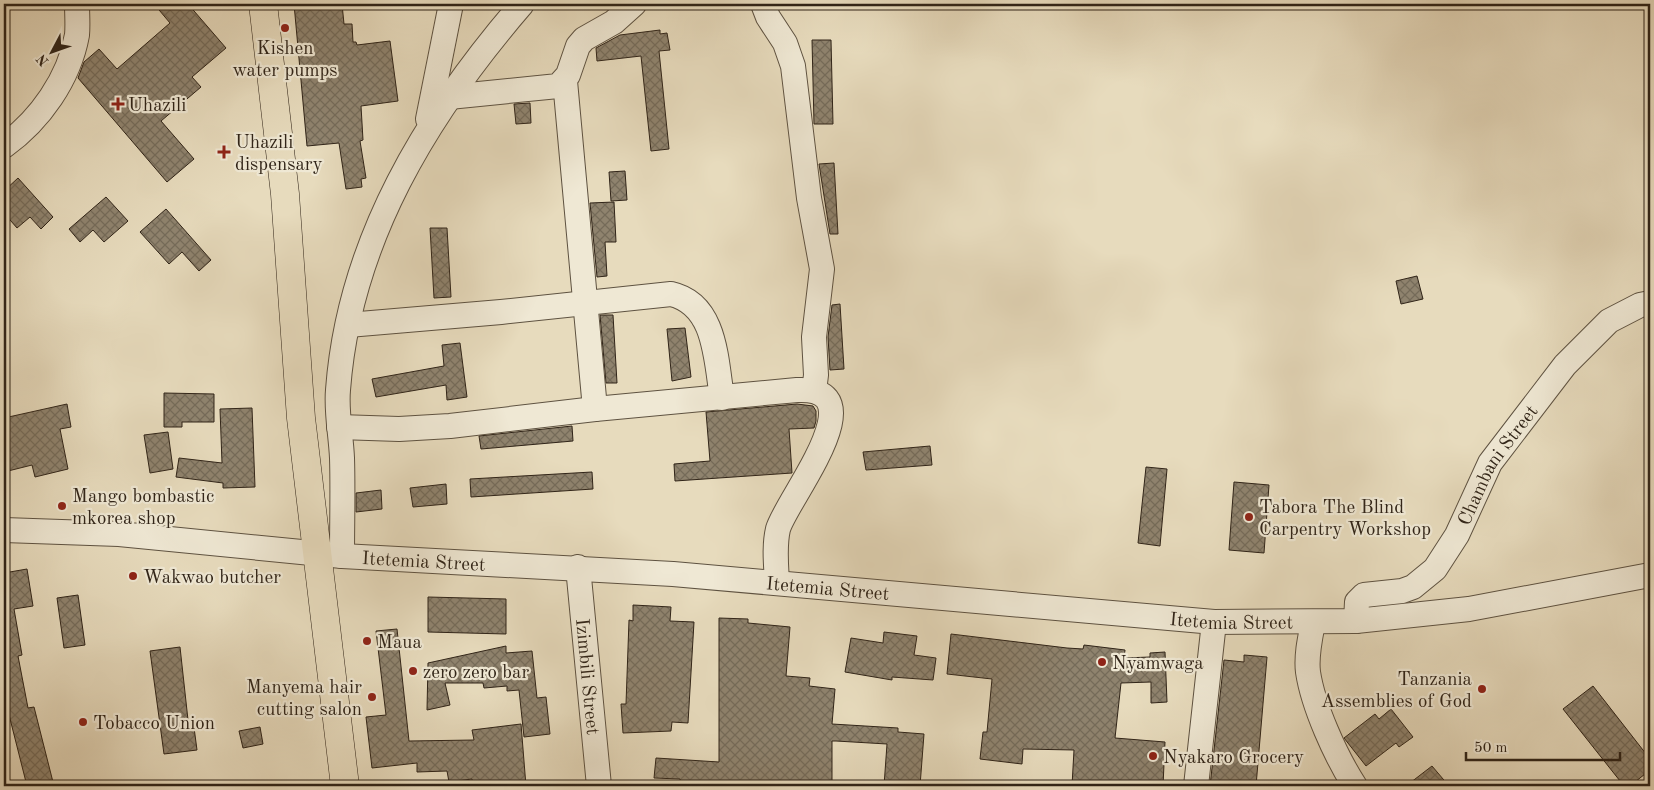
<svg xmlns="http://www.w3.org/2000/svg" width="1654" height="790" viewBox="0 0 1654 790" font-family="'Old Standard TT',serif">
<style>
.building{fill:url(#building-cross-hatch);stroke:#302418}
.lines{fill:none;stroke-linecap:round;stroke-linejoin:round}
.minor-casing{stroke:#5e5241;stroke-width:26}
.major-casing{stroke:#302418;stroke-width:29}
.minor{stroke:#efe8d4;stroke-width:24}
.major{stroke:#e7dbbd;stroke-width:28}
.poi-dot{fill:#8f2418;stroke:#efe8d4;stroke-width:2}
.labels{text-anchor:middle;stroke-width:4.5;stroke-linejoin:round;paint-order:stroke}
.poi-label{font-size:19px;fill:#302418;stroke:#efe8d4;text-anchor:start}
.street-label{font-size:19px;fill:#302418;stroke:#efe8d4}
</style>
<defs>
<pattern id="building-cross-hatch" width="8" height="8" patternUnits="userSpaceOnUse" patternTransform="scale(1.25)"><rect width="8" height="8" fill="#8f836e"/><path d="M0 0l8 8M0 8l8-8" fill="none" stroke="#756b59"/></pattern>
</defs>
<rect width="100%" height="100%" fill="#e7dbbd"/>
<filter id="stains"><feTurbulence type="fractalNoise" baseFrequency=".004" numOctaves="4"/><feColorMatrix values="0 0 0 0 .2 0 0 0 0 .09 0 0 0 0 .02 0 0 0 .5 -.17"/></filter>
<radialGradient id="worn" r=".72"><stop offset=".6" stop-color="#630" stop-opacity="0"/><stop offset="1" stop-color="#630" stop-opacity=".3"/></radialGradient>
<path class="building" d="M154,4H188L226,48L192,77L201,87L161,121L194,159L167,182L78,78L84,62L99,49L117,69L170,23Z
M294,4H342L344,24H352L353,42H356L357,45L390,41L398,101L361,106L363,140L360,141L366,178L361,179L362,187L346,189L339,143L307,146Z
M660,30V34L667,33L670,50L659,51L669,149L651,151L641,56L597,61L596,48L620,35Z
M812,40H831L833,124H814Z
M530,103L531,123L516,124L514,104Z
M834,163L838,234H830L819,164Z
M625,171L627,200L611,201L609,172Z
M18,178L53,217L41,229L30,217L17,228L4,213V191Z
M106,197L128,221L104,242L93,230L80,242L69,229Z
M614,202L616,242H605L607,276L597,277L590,203Z
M166,209L211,260L199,271L182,252L169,264L140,232Z
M430,228H447L451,297L434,298Z
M1417,276L1423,299L1401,304L1396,281Z
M840,304L844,369L830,370L828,337L832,305Z
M600,315H613L617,383H606Z
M685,328L691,377L672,381L667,329Z
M460,343L467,397L447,400L446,385L376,397L372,379L444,366L442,345Z
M164,393L214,394V422H182V427H164Z
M67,404L71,427L60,429L68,469L35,477L32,465L4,472V418Z
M797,404L813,406L816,411V421L814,428L789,429L792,473L675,481L674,464L710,461L706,412Z
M252,408L255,487L223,488V483L176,477L179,458L222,463L220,409Z
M572,426L573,441L481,449L479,436Z
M168,432L173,469L150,473L144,435Z
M930,446L932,465L866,470L863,452Z
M1146,467L1167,469L1160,546L1138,543Z
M592,472L593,489L471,497L470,479Z
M1234,482L1269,485L1264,553L1229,550Z
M446,484L447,504L413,507L410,488Z
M381,490L382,509L356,512V493Z
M27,569L33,606L14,609L22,655L18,656L28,708L34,707L54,786H27L4,695V573Z
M78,595L85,645L64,648L57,598Z
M428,597L506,599V634L428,632Z
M633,605L671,607L670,621L694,622L688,723L672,722L671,731L623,733L621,704H626L629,620L633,621Z
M719,618L748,619V623L790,627L786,676L810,678L809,686L835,689L832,724L898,728V732L924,734L920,786H884L887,744L836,741H832V786H680V779L654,778L656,758L719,762Z
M397,629L409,741L474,740L472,730L521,724L526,786H472V779L449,782L447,771L417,772V763L372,768L366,717L386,715L376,631Z
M884,632L917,636L914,655L936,658L933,680L892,677V680L845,672L851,638L883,643Z
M951,634L1067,648L1083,649L1084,645L1125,650L1124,658L1150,657V653L1165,652L1167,702L1151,703V682L1121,683L1115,738L1165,742L1163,786H1072L1074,750L1023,749L1022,764L980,759L983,732H987L992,679L947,674Z
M506,646V653L532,651L537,698L546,697L550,734L524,737L519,690L507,691V686L484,688L483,683H445L450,705L427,710L428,663Z
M180,647L188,720H193L197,750L164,754L150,651Z
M1244,655L1267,657L1256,786H1210L1224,660L1244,662Z
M1593,686L1650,759V770L1630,786H1624L1563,709Z
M1391,709L1413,737L1399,747L1396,743L1366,766L1344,738L1375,714L1379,719Z
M260,727L263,744L243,748L239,731Z
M1432,766L1449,786H1406Z"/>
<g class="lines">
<defs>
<g id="minor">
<path d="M763,4L768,17L785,43L793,66L809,198L822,269L814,337L816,375L815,383L811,389"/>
<path d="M565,81L595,409"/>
<path d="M449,97L558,86L568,75L578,46L584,39L614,22L634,4"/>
<path d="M428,119L451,4"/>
<path d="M4,146C40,120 69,79 77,35C78,25 77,14 77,4"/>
<path d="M348,325L501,312L671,294C716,304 716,360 722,398"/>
<path d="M339,427L399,429L450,426L595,409L797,390C880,386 786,500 778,529C774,546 776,564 777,582"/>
<path id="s1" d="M4,530L119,534L342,556L673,574L1214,622L1356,621L1469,609L1650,575"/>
<path d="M342,556C342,523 343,490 342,458C341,435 336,412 338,390C349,241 427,114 522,4"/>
<path id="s2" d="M578,567L599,786"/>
<path id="s3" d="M1356,621L1357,602L1364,595L1402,591L1413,587L1435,569L1457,535L1490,463L1565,365L1609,321L1640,305L1650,303"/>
<path d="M1313,623C1310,638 1306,656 1308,672C1313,706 1336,757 1355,786"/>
<path d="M1196,786L1214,622"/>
</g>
<path id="major" d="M263,4L285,194L301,418L345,786"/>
</defs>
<use href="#minor" class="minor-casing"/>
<use href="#major" class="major-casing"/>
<use href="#minor" class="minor"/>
<use href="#major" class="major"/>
</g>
<g class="poi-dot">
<circle cx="285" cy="28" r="5"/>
<path d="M115.5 96.5h5v5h5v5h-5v5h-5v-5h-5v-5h5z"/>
<path d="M221.5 144.5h5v5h5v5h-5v5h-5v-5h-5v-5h5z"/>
<circle cx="62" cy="506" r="5"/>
<circle cx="1249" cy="517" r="5"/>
<circle cx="133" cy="576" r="5"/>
<circle cx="367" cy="641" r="5"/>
<circle cx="1102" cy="662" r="5"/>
<circle cx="413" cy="671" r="5"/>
<circle cx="1482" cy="689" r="5"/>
<circle cx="372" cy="697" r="5"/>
<circle cx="83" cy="722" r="5"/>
<circle cx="1153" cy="756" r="5"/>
</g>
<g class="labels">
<g class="poi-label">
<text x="285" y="54" text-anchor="middle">Kishen<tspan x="285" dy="22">water pumps</tspan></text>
<text x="128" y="111">Uhazili</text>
<text x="235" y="148">Uhazili<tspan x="235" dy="22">dispensary</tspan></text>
<text x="72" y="502">Mango bombastic<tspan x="72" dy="22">mkorea shop</tspan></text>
<text x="1259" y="513">Tabora The Blind<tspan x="1259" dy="22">Carpentry Workshop</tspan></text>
<text x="143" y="583">Wakwao butcher</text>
<text x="377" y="648">Maua</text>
<text x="1112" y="669">Nyamwaga</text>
<text x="423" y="678">zero zero bar</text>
<text x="1472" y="685" text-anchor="end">Tanzania<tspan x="1472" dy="22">Assemblies of God</tspan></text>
<text x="362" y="693" text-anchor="end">Manyema hair<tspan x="362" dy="22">cutting salon</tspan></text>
<text x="93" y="729">Tobacco Union</text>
<text x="1163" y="763">Nyakaro Grocery</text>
</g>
<g class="street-label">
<text dy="7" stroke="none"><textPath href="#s3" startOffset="229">Chambani Street</textPath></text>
<text dy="7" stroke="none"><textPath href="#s1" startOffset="421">Itetemia Street</textPath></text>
<text dy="7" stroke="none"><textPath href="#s1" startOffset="826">Itetemia Street</textPath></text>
<text dy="7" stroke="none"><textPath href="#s1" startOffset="1231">Itetemia Street</textPath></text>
<text dy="7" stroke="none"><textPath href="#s2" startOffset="110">Izimbili Street</textPath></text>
</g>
</g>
<rect width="1654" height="790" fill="none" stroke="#e7dbbd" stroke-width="20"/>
<rect x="5" y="5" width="1644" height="780" fill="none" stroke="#302418" stroke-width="2.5"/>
<rect x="10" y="10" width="1634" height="770" fill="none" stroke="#302418"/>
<g transform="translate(52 52) rotate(229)" stroke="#efe8d4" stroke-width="4" paint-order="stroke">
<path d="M0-4L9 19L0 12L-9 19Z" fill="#302418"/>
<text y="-8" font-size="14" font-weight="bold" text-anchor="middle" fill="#302418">N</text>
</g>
<path d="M1466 752v8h154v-8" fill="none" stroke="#302418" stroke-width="2.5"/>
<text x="1474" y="752" font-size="15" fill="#302418" stroke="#efe8d4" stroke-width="4" paint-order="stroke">50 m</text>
<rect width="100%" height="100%" filter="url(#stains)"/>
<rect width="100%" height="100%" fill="url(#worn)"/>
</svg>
